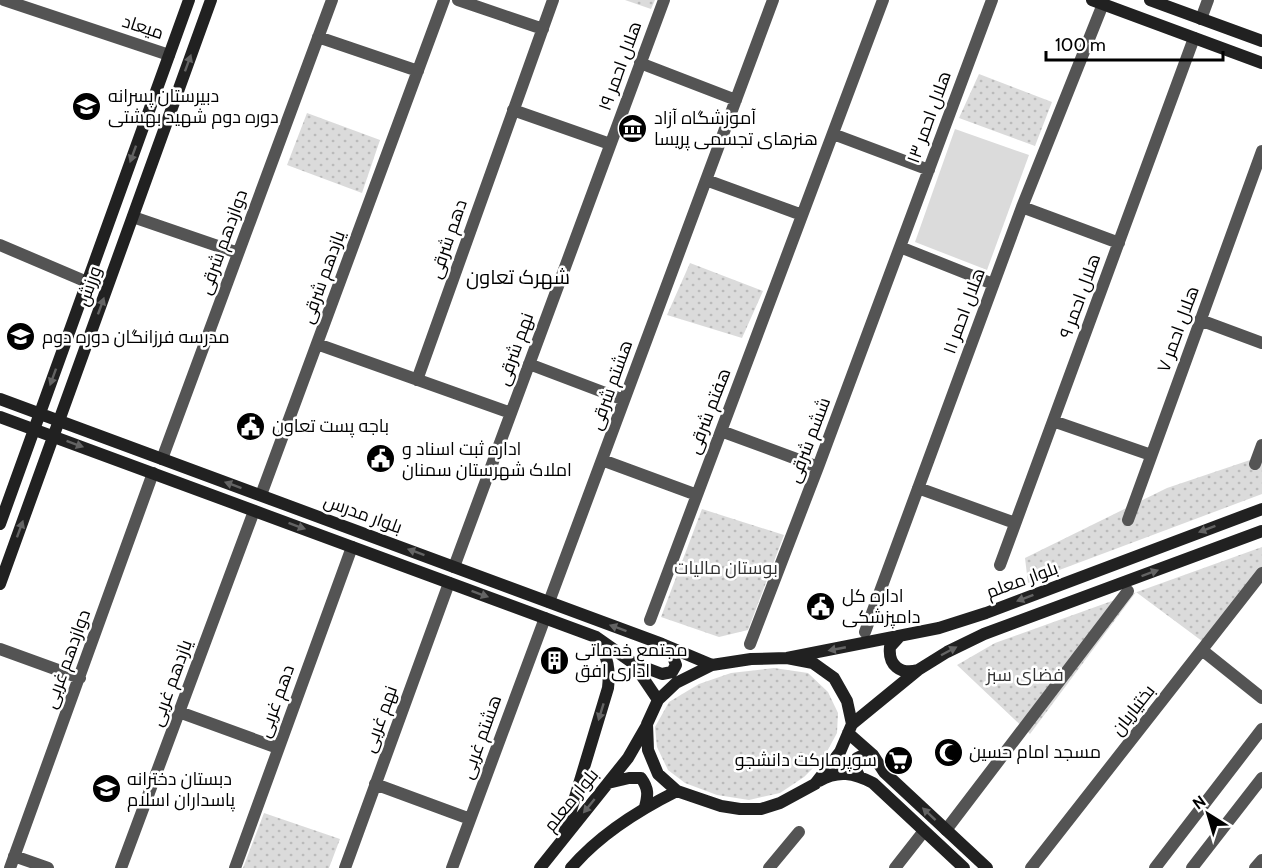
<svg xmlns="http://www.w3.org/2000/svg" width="1262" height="868" viewBox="0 0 1262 868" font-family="Cabin,Cairo,sans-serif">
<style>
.grass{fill:url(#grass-dots)}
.garden{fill:#dbdbdb}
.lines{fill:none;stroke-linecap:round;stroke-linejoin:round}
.street{stroke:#545454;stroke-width:12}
.secondary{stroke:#212121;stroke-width:12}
.oneway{fill:#646464}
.labels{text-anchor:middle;stroke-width:5;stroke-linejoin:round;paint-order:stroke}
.street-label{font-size:18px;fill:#000;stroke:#fff}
.poi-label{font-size:18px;fill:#000;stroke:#fff;text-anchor:start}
.park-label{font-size:18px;fill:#323232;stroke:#fff}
.neighbourhood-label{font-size:20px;fill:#000;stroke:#fff}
</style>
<defs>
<pattern id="grass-dots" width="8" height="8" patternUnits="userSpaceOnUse" patternTransform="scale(1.5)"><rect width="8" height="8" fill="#dbdbdb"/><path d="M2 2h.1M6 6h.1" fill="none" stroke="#bababa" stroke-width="1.8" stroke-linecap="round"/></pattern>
</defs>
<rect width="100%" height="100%" fill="#fff"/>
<path class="grass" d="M625,0H655L651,9Z
M979,74L1052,102L1035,146L959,118Z
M307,113L380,140L362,193L287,165Z
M690,263L763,291L742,338L667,315Z
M1262,456V494L1046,575L1028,583L1025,558L1167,488Z
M702,509L784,535L748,630L719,637L661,617Z
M1262,547V577L1210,647L1136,592L1030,734L957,665L995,643Z
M774,668L808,673L828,692L838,713L837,733L824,757L804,777L780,793L749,800L717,795L685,783L668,770L657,747L655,727L669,702L699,684L731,673Z
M264,813L340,839L329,868H243Z"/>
<path class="garden" d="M955,129L1029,155L987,270L915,242Z"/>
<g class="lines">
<path class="street" d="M4,0L169,55
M458,0L543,29
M1201,19L1208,0
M318,37L418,71
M640,63L736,100
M513,110L610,144
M833,134L929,170
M706,180L802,215
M1022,207L1119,243
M133,217L238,253
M0,245L87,282
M900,247L993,284
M1200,320L1262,343
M317,344L511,413
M529,364L624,400
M417,380L553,0
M1053,421L1151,455
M721,431L818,467
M162,459L332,0
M602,460L697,495
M1255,464L1262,445
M918,488L1015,523
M261,495L444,0
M1128,520L1262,151
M1000,565L1194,38
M454,567L664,0
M549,602L773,0
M650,620L883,0
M865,632L1022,207L1103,4
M750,644L818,467L992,0
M0,649L80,678
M1202,650L1262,698
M179,712L278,748
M375,784L470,819
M946,830L1128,591
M14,856L48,868
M10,868L153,473
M121,868L254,511
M235,868L352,547
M345,868L449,583
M452,868L545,618
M769,868L799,832
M895,868L924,831
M1031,868L1262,573
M1155,868L1262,729
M1192,868L1262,778
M1255,868L1262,860"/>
<path class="secondary" d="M1092,0L1262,63
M1150,0L1262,41
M0,399L662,644L712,665
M0,417L596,637L633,663L658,700
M0,524L189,0
M0,584L211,0
M900,636L890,647C888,665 900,675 918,670
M787,658L813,663L834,678L847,701L852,724L840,752L815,784L780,803L761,809H740L721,806L677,791L658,774L648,750L647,724L658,700L676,683L712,665L751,659L787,658L939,628L986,613L1262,509
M633,663L662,674L672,672L676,665L673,657L663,645
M852,724L918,670L947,652L984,634L1262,531
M848,733L873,755L884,772L987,868
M859,776L854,766L857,758L865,754L873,755
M819,781C838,770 854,773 873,783L964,868
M608,783L629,778H641C649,789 648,795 645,807
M563,837L608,688C610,670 608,657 598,641
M540,868L628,758L647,725
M571,868C599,835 639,810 677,791"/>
</g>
<defs><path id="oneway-solid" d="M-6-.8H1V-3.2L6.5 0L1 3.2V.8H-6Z" transform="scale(1.5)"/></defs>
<g class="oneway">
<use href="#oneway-solid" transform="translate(188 63) rotate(-70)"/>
<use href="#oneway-solid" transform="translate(133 154) rotate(110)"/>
<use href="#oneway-solid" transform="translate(101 306) rotate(-70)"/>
<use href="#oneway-solid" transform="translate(53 377) rotate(110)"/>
<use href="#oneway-solid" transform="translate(75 444) rotate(20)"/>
<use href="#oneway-solid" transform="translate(233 485) rotate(-160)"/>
<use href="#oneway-solid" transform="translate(297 526) rotate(20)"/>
<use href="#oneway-solid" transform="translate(20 529) rotate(-70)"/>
<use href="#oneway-solid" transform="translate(1207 529) rotate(159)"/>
<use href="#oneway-solid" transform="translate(416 552) rotate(-160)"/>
<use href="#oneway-solid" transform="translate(1150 573) rotate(-20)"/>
<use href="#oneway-solid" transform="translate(480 594) rotate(20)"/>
<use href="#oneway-solid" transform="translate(1025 598) rotate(159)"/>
<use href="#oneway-solid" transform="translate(618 628) rotate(-160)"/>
<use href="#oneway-solid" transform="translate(837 649) rotate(169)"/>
<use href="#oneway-solid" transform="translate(949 651) rotate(-28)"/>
<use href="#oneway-solid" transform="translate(601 712) rotate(107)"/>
<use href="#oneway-solid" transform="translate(589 806) rotate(129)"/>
<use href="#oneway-solid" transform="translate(929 814) rotate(-137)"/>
</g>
<defs>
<symbol id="school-disc" viewBox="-11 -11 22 22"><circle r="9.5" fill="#000" stroke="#fff"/><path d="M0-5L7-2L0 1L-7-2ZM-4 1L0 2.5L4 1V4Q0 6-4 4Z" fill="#fff"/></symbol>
<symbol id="museum-disc" viewBox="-11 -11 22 22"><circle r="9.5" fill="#000" stroke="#fff"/><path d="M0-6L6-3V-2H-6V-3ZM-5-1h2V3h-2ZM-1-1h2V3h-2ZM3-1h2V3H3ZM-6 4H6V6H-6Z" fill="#fff"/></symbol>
<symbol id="civic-disc" viewBox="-11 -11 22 22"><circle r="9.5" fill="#000" stroke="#fff"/><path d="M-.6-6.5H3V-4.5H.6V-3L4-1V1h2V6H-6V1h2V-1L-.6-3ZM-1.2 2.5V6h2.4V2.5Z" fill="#fff"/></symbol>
<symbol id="building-disc" viewBox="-11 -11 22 22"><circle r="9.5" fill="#000" stroke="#fff"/><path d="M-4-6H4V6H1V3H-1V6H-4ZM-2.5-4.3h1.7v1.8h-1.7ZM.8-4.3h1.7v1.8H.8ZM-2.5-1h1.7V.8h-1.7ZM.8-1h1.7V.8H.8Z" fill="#fff"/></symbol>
<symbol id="mosque-disc" viewBox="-11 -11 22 22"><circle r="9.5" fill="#000" stroke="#fff"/><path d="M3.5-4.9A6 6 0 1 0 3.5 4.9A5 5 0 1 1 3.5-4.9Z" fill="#fff"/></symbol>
<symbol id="supermarket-disc" viewBox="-11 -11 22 22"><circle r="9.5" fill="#000" stroke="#fff"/><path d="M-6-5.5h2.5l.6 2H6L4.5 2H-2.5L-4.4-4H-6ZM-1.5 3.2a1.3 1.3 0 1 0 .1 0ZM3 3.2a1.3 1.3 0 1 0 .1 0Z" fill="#fff"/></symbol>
</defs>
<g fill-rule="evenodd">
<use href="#school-disc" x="70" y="90" width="33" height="33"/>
<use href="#museum-disc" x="616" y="112" width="33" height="33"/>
<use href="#school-disc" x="4" y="320" width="33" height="33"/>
<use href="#civic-disc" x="234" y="410" width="33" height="33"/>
<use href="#civic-disc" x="364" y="442" width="33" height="33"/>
<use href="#civic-disc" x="804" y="590" width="33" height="33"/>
<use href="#building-disc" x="538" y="644" width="33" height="33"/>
<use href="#mosque-disc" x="932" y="736" width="33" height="33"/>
<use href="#supermarket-disc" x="882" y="744" width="33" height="33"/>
<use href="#school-disc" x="90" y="772" width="33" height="33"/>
</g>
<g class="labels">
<g class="street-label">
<text transform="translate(143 27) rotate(18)" y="6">میعاد</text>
<text transform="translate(620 66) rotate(-70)" y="6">هلال احمر ۱۹</text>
<text transform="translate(929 117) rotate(-70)" y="6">هلال احمر ۱۳</text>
<text transform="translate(448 239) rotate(-71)" y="6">دهم شرقی</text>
<text transform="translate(223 242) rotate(-70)" y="6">دوازدهم شرقی</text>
<text transform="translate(323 277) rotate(-70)" y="6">یازدهم شرقی</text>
<text transform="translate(89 286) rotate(-70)" y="6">ورزش</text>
<text transform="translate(1080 296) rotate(-70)" y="6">هلال احمر ۹</text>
<text transform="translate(964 311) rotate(-70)" y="6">هلال احمر ۱۱</text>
<text transform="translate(1178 329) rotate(-70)" y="6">هلال احمر ۷</text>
<text transform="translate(515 349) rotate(-70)" y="6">نهم شرقی</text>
<text transform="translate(611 385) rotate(-70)" y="6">هشتم شرقی</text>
<text transform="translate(709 411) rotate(-69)" y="6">هفتم شرقی</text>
<text transform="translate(809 440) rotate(-69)" y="6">ششم شرقی</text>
<text transform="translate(363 514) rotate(20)" y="6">بلوار مدرس</text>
<text transform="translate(1022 580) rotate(-20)" y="6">بلوار معلم</text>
<text transform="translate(67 659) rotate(-70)" y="6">دوازدهم غربی</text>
<text transform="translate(171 683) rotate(-70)" y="6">یازدهم غربی</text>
<text transform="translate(276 701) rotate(-70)" y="6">دهم غربی</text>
<text transform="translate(1133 710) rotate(-52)" y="6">بختیاریان</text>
<text transform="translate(380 719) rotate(-70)" y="6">نهم غربی</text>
<text transform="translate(481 737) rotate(-70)" y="6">هشتم غربی</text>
<text transform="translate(571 800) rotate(-51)" y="6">بلوار معلم</text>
</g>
<g class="poi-label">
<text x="108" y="102">دبیرستان پسرانه<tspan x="108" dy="21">دوره دوم شهید بهشتی</tspan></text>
<text x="654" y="124">آموزشگاه آزاد<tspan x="654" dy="21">هنرهای تجسمی پریسا</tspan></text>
<text x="42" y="343">مدرسه فرزانگان دوره دوم</text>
<text x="272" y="432">باجه پست تعاون</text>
<text x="402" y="455">اداره ثبت اسناد و<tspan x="402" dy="21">املاک شهرستان سمنان</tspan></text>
<text x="842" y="602">اداره کل<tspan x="842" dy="21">دامپزشکی</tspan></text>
<text x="575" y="656">مجتمع خدماتی<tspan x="575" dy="21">اداری افق</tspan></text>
<text x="969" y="758">مسجد امام حسین</text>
<text x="877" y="766" text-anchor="end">سوپرمارکت دانشجو</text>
<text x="127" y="785">دبستان دخترانه<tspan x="127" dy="21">پاسداران اسلام</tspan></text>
</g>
<g class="park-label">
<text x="726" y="574">بوستان مالیات</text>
<text x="1025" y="681">فضای سبز</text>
</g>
<g class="neighbourhood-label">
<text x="518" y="284">شهرک تعاون</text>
</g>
</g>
<g transform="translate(1208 814) rotate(323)" stroke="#ffffff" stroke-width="4.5" paint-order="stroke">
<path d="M0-4.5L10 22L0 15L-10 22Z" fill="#000000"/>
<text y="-9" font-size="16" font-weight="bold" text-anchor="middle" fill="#000000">N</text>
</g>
<path d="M1046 51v9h177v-9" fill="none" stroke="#000000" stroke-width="3"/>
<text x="1055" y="51" font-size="18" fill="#000000" stroke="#ffffff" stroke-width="4.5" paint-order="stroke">100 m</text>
</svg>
